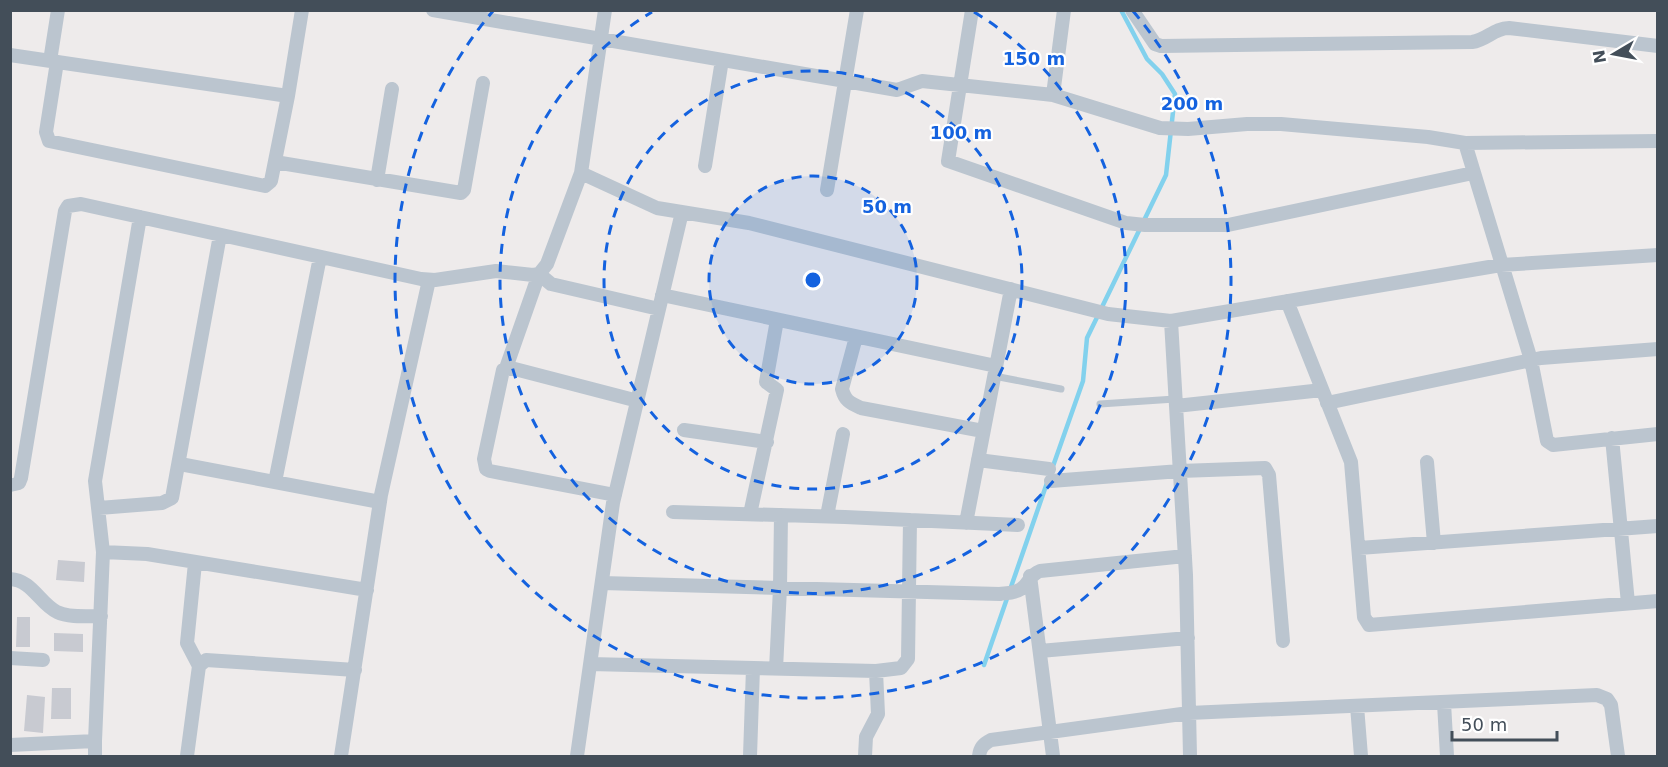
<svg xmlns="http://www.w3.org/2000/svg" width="1668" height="767" viewBox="0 0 1668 767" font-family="'DejaVu Sans',sans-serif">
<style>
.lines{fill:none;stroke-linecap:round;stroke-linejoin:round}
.stream{stroke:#82d1ed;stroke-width:4.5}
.building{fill:#c8cad1}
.lane{stroke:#bbc5cf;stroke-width:7}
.street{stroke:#bbc5cf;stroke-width:14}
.ring{fill:none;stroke:#1462df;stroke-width:3;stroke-dasharray:10 8}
.centre{fill:#1462df;stroke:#fff;stroke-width:3}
.ring-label{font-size:18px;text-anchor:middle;font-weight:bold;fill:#1462df;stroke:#fff;stroke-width:4.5;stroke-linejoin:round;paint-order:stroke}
</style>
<rect width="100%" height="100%" fill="#eeebeb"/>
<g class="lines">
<path class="stream" d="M1052,469L1083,381L1087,338L1166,175L1175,94L1162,74L1147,59L1121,10
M984,665L1048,480"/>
</g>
<path class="building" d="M58,560L85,562L84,582L56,580Z
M17,617H30V647H16Z
M54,633L83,634V652L54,651Z
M52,688H71V719H51Z
M27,695L45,697L43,733L24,731Z"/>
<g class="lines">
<path class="lane" d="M994,376L1061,389
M1100,404L1175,399"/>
<path class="street" d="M433,10L897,90L922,81L1053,95L1160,128L1188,129L1247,124H1281L1428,137L1465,143L1658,141
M605,10L581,173L657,208L749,223L1108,314L1171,321L1501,265L1658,255
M972,10L948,161L1126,223L1145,225H1228L1473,173
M1132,10L1155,44L1161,46L1472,42C1487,40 1494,28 1509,28L1658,46
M10,55L288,96L302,10
M50,61L58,10
M57,62L46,132L49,141L265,186L271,181L288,96
M1053,95L1064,10
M1465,143L1531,360L1547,441L1553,445L1658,434
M275,162L461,193L464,190L483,83
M705,166L722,60
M377,180L392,89
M827,190L857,10
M662,295L996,366
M1287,301L1351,462L1364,617L1369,625L1658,601
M1171,321L1186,575L1190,756
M856,337L842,389C845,401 850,403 861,408L983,431
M506,368L539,274L551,284L659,309
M1327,403L1541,358L1658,349
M1176,406L1322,390
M684,430L767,442
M1612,438L1628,603
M978,460L1049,469
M1427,462L1434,543
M180,464L380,502
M1051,481L1180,471L1265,468L1269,475L1283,641
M275,482L320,257
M10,485L19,483L21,478L65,211L68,206L81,204L421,279L435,280L496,271L533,275L539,274L547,264L581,173
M615,495L490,471L486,469L484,459L503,370L511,368L638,401
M99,508L162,503L172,498L220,235
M673,512L845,517L1018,525
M750,514L777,390L766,382L777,320
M827,516L843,434
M966,523L1011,289
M1359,548L1658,526
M103,552L147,554L367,590
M195,563L187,643L199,666
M1030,576L1053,756
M10,579C32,580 40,604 57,612C69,618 87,616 101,616
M602,583L1000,594C1006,593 1015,593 1021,589C1029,584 1029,575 1040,571L1185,556
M1040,651L1188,638
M10,658L43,660
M590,664L876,671L901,668L908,659L910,520
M776,669L780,588L781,515
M1444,703L1447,756
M1357,706L1361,756
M95,741L103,552L95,481L140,217
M10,745L95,741V756
M187,756L199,666L206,660L355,670
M341,756L381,495L429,280
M577,756L613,503L682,212
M750,756L753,668
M865,756L866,737L878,714L876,671
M979,756C980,748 983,744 991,740L1189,713L1597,695L1607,699L1611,705L1618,756"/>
</g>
<circle cx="813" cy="280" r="104" fill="#1462df" fill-opacity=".12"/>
<g class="ring">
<circle cx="813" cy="280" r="104"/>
<circle cx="813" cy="280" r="209"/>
<path d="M974 12A313 313 0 1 1 652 12"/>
<path d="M1133 11A418 418 0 1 1 493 11"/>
</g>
<circle cx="813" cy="280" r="9" class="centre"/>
<g class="ring-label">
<text x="1034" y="65">150 m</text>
<text x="1192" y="110">200 m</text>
<text x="961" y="139">100 m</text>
<text x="887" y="213">50 m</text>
</g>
<rect width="1668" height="767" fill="none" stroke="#434e59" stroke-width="24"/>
<g transform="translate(1614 54) rotate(260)" stroke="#ffffff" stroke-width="4.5" paint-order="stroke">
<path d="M0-4.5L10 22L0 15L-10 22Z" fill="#434e59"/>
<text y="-9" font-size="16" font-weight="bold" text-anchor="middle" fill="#434e59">N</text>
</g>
<path d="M1452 731v9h105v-9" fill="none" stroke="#434e59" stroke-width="3"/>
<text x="1461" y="731" font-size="18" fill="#434e59" stroke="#ffffff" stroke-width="4.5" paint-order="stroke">50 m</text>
</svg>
